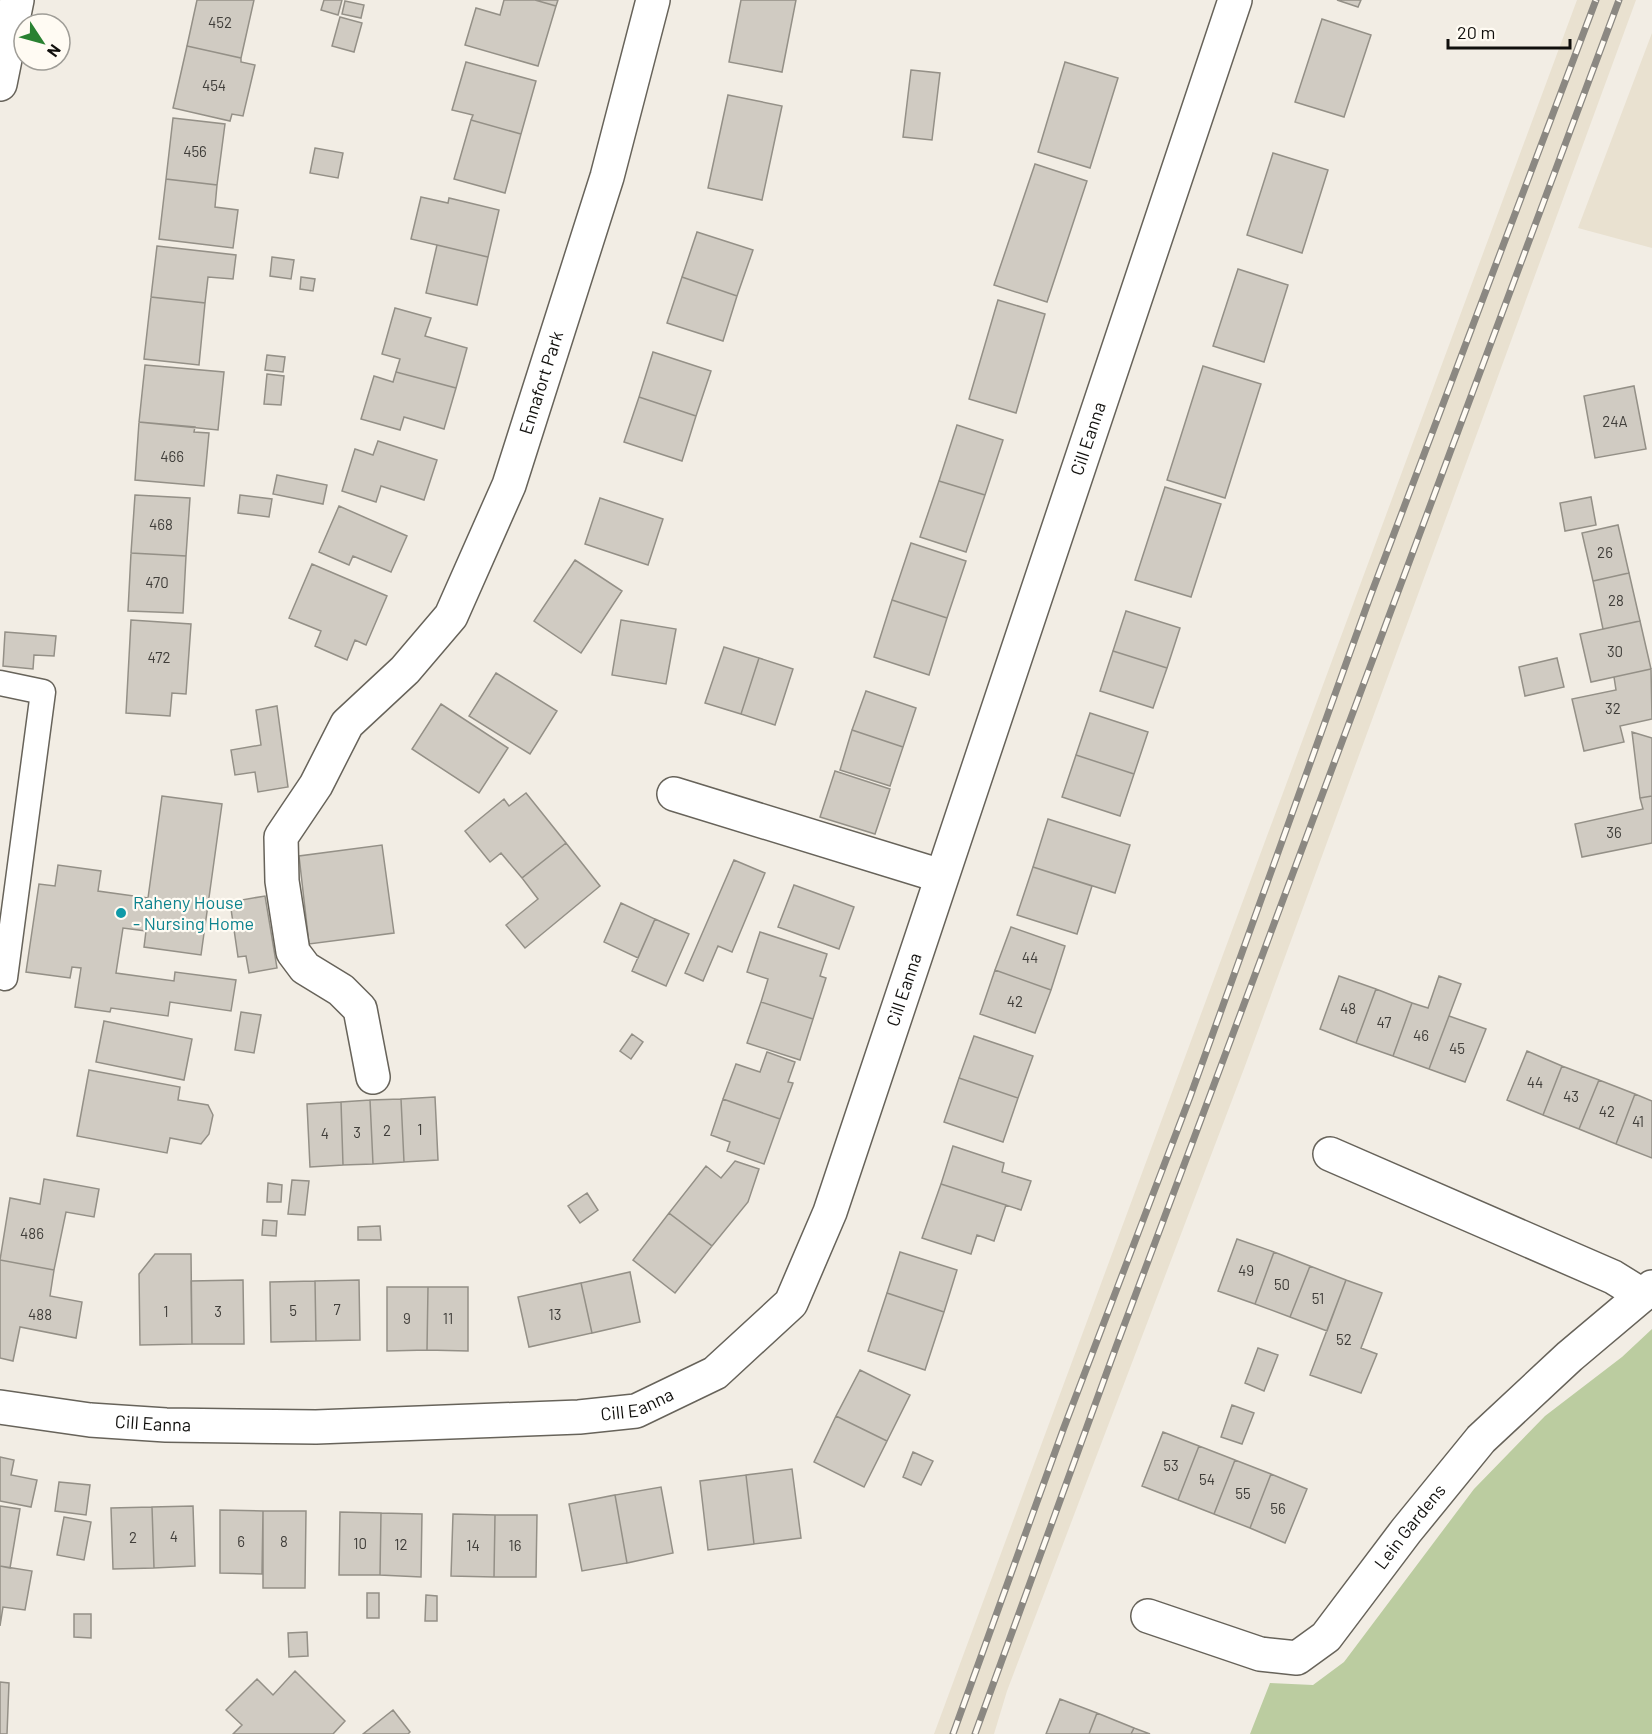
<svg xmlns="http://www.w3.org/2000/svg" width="1652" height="1734" viewBox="0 0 1652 1734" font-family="Barlow,sans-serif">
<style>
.built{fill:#e9e1d0}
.green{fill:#bbcca0}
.building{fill:#d0cbc2;stroke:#949087;stroke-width:1.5}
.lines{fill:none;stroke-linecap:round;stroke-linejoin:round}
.service-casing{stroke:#67635a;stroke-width:27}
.minor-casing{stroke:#67635a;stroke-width:36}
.secondary-casing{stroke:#67635a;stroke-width:36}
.service{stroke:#fff;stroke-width:24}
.minor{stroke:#fff;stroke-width:33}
.secondary{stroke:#fff;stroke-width:33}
.rail-casing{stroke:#8b8882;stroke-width:7}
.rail{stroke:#fffbf3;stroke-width:4.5;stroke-dasharray:14;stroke-linecap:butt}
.culture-dot{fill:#0f9aa8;stroke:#fffbf3;stroke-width:2}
.labels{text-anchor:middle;stroke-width:4.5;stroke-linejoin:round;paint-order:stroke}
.number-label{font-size:15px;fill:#403e3a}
.street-label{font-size:18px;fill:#100f0c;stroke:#fffbf3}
.culture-label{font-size:18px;fill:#0d838f;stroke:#fffbf3;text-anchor:start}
</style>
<rect width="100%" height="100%" fill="#f2ede4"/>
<path class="built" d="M1577,0H1636L1245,1066L1007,1691L994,1734H934Z
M1652,33V248L1578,228Z"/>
<path class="green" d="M1652,1329V1734H1250L1270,1683L1313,1685L1344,1662L1474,1489L1545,1416L1622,1357Z"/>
<path class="building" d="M197,0H254L241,58L187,46Z
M324,0H342L338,15L321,10Z
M504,0H535L556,6L538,66L465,45L476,8L500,15Z
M535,0H558L556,6Z
M741,0H796L782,72L729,62Z
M1337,0H1361L1358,7Z
M345,1L364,5L361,18L342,14Z
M340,17L362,23L354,52L332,46Z
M1322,19L1371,35L1344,117L1295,102Z
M187,46L241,58V62L255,65L243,116L232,114L230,121L173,108Z
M466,62L536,81L521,134L471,120L473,115L452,110Z
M1065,62L1118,78L1090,168L1038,152Z
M911,70L940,73L932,140L903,137Z
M728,95L782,106L762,200L708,188Z
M173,118L225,124L217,185L166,179Z
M471,120L521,134L505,193L454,179Z
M315,148L343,153L338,178L310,173Z
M1273,153L1328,170L1302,253L1247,235Z
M1035,164L1087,181L1047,302L994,285Z
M166,179L217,185L215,207L238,210L233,248L159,239Z
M421,197L448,203L449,198L499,210L488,257L411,239Z
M697,232L753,250L737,296L682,277Z
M437,245L488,257L477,305L426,293Z
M157,246L236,255L233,279L208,277L205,303L151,297Z
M272,257L294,260L291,279L270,276Z
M1238,269L1288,285L1264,362L1213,346Z
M301,277L315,279L313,291L300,289Z
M682,277L737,296L723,341L667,323Z
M151,297L205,303L199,365L144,359Z
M998,300L1045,314L1016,413L969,399Z
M395,308L431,318L425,336L467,348L456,388L396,372L400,359L382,354Z
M653,352L711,371L696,416L639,397Z
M267,355L285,357L283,372L265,370Z
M145,365L224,372L218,430L139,422Z
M1203,366L1261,384L1225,498L1167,480Z
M396,372L456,388L444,429L404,417L400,430L361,419L374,376L393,382Z
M267,374L284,376L281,405L264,404Z
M1634,386L1646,449L1595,458L1584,396Z
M639,397L696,416L682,461L624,442Z
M139,422L195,427L194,432L209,433L204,486L135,480Z
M957,425L1003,440L985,495L939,481Z
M378,441L437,460L424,500L381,486L376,502L342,491L355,449L373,455Z
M277,475L327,485L323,504L273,494Z
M939,481L985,495L966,552L920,537Z
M1165,487L1221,504L1191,597L1135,580Z
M135,495L190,498L186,556L131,553Z
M240,495L272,499L269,517L238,513Z
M1591,497L1596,525L1565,531L1560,503Z
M600,498L663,519L648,565L585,544Z
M339,506L407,536L391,572L353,556L349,565L319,552Z
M1618,525L1629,573L1593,581L1582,533Z
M911,543L966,561L947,618L892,600Z
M131,553L186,556L183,613L128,611Z
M575,560L622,591L581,653L534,621Z
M312,564L387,596L366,645L355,640L347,660L315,646L321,631L289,618Z
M1629,573L1640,621L1603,629L1593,581Z
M892,600L947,618L929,675L874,657Z
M1126,611L1180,628L1167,668L1113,651Z
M131,620L191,624L186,694L172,693L170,716L126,713Z
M621,620L676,629L666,684L612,675Z
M1640,621L1651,669L1591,682L1580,634Z
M5,632L56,636L54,656L34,655L33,669L3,666Z
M724,647L759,658L741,714L705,703Z
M1113,651L1167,668L1153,708L1100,691Z
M759,658L793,669L775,725L741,714Z
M1557,658L1564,687L1525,696L1519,667Z
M1651,669L1652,719L1620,726L1624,742L1584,751L1572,699L1616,690L1614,677Z
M496,673L557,711L530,754L469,716Z
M866,691L916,708L903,747L852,730Z
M441,704L508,748L479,793L412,749Z
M277,706L288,787L258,792L255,772L235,775L231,750L261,745L256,710Z
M1090,713L1148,732L1134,774L1076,755Z
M852,730L903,747L890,786L840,770Z
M1632,732L1652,738V796L1640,798Z
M1076,755L1134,774L1120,816L1062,797Z
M835,771L890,789L875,834L820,817Z
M526,793L566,843L522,878L501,853L490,862L465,831L504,799L509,806Z
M162,796L222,804L201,955L144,947L146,931L123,928L116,973L174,981L175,972L236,980L231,1011L170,1002L168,1016L111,1008L110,1012L75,1007L81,968L72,967L70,978L26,972L39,884L55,886L58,865L101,871L98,891L148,898Z
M1652,796V843L1582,857L1575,824L1643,809L1640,798Z
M1048,819L1130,845L1115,893L1033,867Z
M566,843L600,886L525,948L506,925L538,899L522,878Z
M382,845L394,933L309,944L299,856Z
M734,860L765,873L732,952L718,946L703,981L685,973Z
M1033,867L1092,886L1077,934L1017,915Z
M794,885L854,907L839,949L778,927Z
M265,896L277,968L249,973L246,956L238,957L230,902Z
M621,903L655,919L638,958L604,942Z
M655,919L689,934L666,986L632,971Z
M1011,927L1065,946L1051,990L995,970Z
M760,932L827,954L820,976L826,978L813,1019L761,1002L768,979L747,972Z
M995,970L1051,990L1035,1033L980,1014Z
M1339,976L1376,989L1356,1043L1320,1029Z
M1439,976L1461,984L1429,1069L1393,1056L1412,1003L1428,1008Z
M1376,989L1412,1003L1393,1056L1356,1043Z
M761,1002L813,1019L800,1060L747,1043Z
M241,1012L261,1015L254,1053L235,1050Z
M1449,1016L1486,1029L1465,1082L1429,1069Z
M104,1021L192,1039L184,1080L96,1062Z
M632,1034L643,1042L631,1059L620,1051Z
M974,1036L1033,1056L1018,1098L959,1078Z
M1527,1051L1562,1066L1543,1115L1507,1100Z
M767,1052L795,1062L788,1082L793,1083L780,1119L723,1099L736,1064L760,1072Z
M1562,1066L1599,1080L1579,1129L1543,1115Z
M89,1070L180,1087L178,1100L208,1105L213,1115L209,1134L201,1144L170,1138L167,1153L77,1136Z
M959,1078L1018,1098L1003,1142L944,1122Z
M1599,1080L1635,1094L1616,1144L1579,1129Z
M1635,1094L1652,1101V1158L1616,1144Z
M435,1097L438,1160L404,1162L401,1099Z
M401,1099L404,1162L373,1164L370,1100Z
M723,1099L780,1119L764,1164L727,1151L730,1142L711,1135Z
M370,1100L373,1164L343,1165L341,1102Z
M341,1102L343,1165L310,1167L307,1104Z
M953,1146L1004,1163L1002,1172L1031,1181L1021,1210L941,1184Z
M735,1161L759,1169L748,1202L712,1246L669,1213L706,1166L721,1178Z
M44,1179L99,1189L94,1217L66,1212L54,1270L0,1260L10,1198L40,1204Z
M292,1180L309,1181L305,1215L288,1214Z
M268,1183L282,1185L281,1202H267Z
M941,1184L1006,1205L994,1241L977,1235L971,1254L922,1238Z
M587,1193L598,1210L580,1223L568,1206Z
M669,1213L712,1246L675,1293L633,1260Z
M263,1220L277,1221L276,1236L262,1235Z
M380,1226L381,1240H358V1227Z
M1237,1239L1274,1252L1255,1304L1218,1291Z
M900,1252L957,1270L944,1312L887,1293Z
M1274,1252L1310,1266L1290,1317L1255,1304Z
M155,1254H191L192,1344L140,1345L139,1274Z
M0,1260L54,1270L50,1296L82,1302L76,1338L20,1327L13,1361L0,1358Z
M1310,1266L1346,1280L1327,1331L1290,1317Z
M630,1272L640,1322L592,1333L581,1283Z
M243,1280L244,1344H192L191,1281Z
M359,1280L360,1340L316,1341L315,1281Z
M1346,1280L1382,1293L1361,1348L1377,1354L1361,1393L1310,1375Z
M315,1281L316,1341L271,1342L270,1282Z
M581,1283L592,1333L529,1347L518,1297Z
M387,1287H428L427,1350L387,1351Z
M428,1287H468V1351L427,1350Z
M887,1293L944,1312L925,1370L868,1351Z
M1258,1348L1278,1355L1264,1391L1245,1383Z
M860,1370L910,1395L887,1441L836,1416Z
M1232,1405L1254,1413L1242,1444L1221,1437Z
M836,1416L887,1441L864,1487L814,1462Z
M1163,1432L1199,1446L1178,1500L1142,1486Z
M1199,1446L1235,1460L1214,1514L1178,1500Z
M913,1452L933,1461L921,1485L903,1477Z
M0,1457L14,1460L11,1475L37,1480L31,1507L0,1501Z
M1235,1460L1271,1474L1250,1528L1214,1514Z
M792,1469L801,1538L754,1544L746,1475Z
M1271,1474L1307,1489L1285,1543L1250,1528Z
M746,1475L754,1544L708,1550L700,1481Z
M59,1482L90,1485L86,1515L55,1511Z
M661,1487L673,1553L627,1563L615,1495Z
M615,1495L627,1563L582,1571L569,1504Z
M0,1506L20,1509L10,1568L0,1566Z
M193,1506L195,1566L154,1568L152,1507Z
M152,1507L154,1568L113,1569L111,1508Z
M220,1510L263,1511L262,1574L220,1573Z
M263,1511H306L305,1588H263Z
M340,1512L381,1513L380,1575H339Z
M381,1513L422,1514L421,1577L380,1575Z
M453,1514L495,1515L494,1577L451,1576Z
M495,1515H537L536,1577H494Z
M64,1517L91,1522L84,1560L57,1555Z
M0,1566L32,1571L25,1610L3,1607L0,1626Z
M367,1593H379V1618H367Z
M426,1595L437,1596V1621H425Z
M74,1614H91V1638L74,1637Z
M307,1632L308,1656L289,1657L288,1633Z
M295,1671L345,1721L333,1734H233L242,1725L226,1710L257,1679L273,1695Z
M0,1682L9,1683L7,1734H0Z
M1060,1699L1097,1713L1089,1734H1046Z
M393,1710L410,1732L408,1734H363Z
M1097,1713L1134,1728L1131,1734H1089Z
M1134,1728L1150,1734H1131Z"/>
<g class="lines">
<defs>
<path id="service" d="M0,683L43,692L5,978"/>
<g id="minor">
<path d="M674,794L941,876"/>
<path id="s1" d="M373,1077L360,1009L341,990L305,968L293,952L282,881L281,837L316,785L347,724L405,670L451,616L509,485L607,177L653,0"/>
<path d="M1330,1154L1613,1277L1642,1295"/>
<path id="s2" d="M0,1407L90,1420L166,1425L316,1427L579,1417L636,1411L715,1373L791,1303L830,1212L1235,0"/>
<path id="s3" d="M1148,1616L1260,1654L1297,1658L1326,1637L1406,1531L1481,1439L1570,1356L1652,1287"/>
</g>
<path id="secondary" d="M0,84L17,0"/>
</defs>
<use href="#service" class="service-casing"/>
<use href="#minor" class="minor-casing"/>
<use href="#secondary" class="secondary-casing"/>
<use href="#service" class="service"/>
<use href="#minor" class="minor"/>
<use href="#secondary" class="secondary"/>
<defs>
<path id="rail" d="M953,1734L1063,1430L1190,1097L1370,597L1596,0
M975,1734L1116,1347L1619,0"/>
</defs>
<use href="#rail" class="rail-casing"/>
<use href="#rail" class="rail"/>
</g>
<circle class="culture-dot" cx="121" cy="913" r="6"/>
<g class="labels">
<g class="number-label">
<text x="220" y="28">452</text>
<text x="214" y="91">454</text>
<text x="195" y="157">456</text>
<text x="1615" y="427">24A</text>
<text x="172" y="462">466</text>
<text x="161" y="530">468</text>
<text x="1605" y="558">26</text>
<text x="157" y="588">470</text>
<text x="1616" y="606">28</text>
<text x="1615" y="657">30</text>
<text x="159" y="663">472</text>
<text x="1613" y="714">32</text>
<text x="1614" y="838">36</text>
<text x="1030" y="963">44</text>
<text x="1015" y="1007">42</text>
<text x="1348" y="1014">48</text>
<text x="1384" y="1028">47</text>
<text x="1421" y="1041">46</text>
<text x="1457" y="1054">45</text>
<text x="1535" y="1088">44</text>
<text x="1571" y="1102">43</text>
<text x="1607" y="1117">42</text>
<text x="1638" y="1127">41</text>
<text x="420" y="1135">1</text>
<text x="387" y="1136">2</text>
<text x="357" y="1138">3</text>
<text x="325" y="1139">4</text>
<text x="32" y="1239">486</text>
<text x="1246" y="1276">49</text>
<text x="1282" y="1290">50</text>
<text x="1318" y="1304">51</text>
<text x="337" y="1315">7</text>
<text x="293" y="1316">5</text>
<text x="166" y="1317">1</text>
<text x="218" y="1317">3</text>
<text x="40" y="1320">488</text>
<text x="555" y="1320">13</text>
<text x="407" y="1324">9</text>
<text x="448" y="1324">11</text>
<text x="1344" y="1345">52</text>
<text x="1171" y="1471">53</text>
<text x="1207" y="1485">54</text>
<text x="1243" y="1499">55</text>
<text x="1278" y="1514">56</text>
<text x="174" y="1542">4</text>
<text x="133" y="1543">2</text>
<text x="241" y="1547">6</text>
<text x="284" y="1547">8</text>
<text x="360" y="1549">10</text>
<text x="401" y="1550">12</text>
<text x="473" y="1551">14</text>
<text x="515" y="1551">16</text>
</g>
<g class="street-label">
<text dy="6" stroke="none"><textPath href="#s1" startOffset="806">Ennafort Park</textPath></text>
<text dy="6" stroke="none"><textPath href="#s2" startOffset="1743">Cill Eanna</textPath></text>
<text dy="6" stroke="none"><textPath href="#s2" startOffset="1162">Cill Eanna</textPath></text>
<text dy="6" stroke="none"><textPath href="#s2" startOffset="640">Cill Eanna</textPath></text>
<text dy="6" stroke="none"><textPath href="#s2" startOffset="154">Cill Eanna</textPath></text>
<text dy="6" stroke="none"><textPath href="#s3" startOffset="330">Lein Gardens</textPath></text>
</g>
<g class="culture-label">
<text x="133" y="909">Raheny House<tspan x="133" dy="21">- Nursing Home</tspan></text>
</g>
</g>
<g transform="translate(42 42) rotate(126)"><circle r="28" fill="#fffbf3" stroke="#9f9d97" stroke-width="1.5"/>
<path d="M0-4.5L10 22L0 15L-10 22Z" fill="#298131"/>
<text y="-9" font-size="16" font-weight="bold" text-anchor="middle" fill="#100f0c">N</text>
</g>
<path d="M1448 39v9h122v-9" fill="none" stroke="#100f0c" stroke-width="3"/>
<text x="1457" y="39" font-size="18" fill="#100f0c" stroke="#fffbf3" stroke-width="4.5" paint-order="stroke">20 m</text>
</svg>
